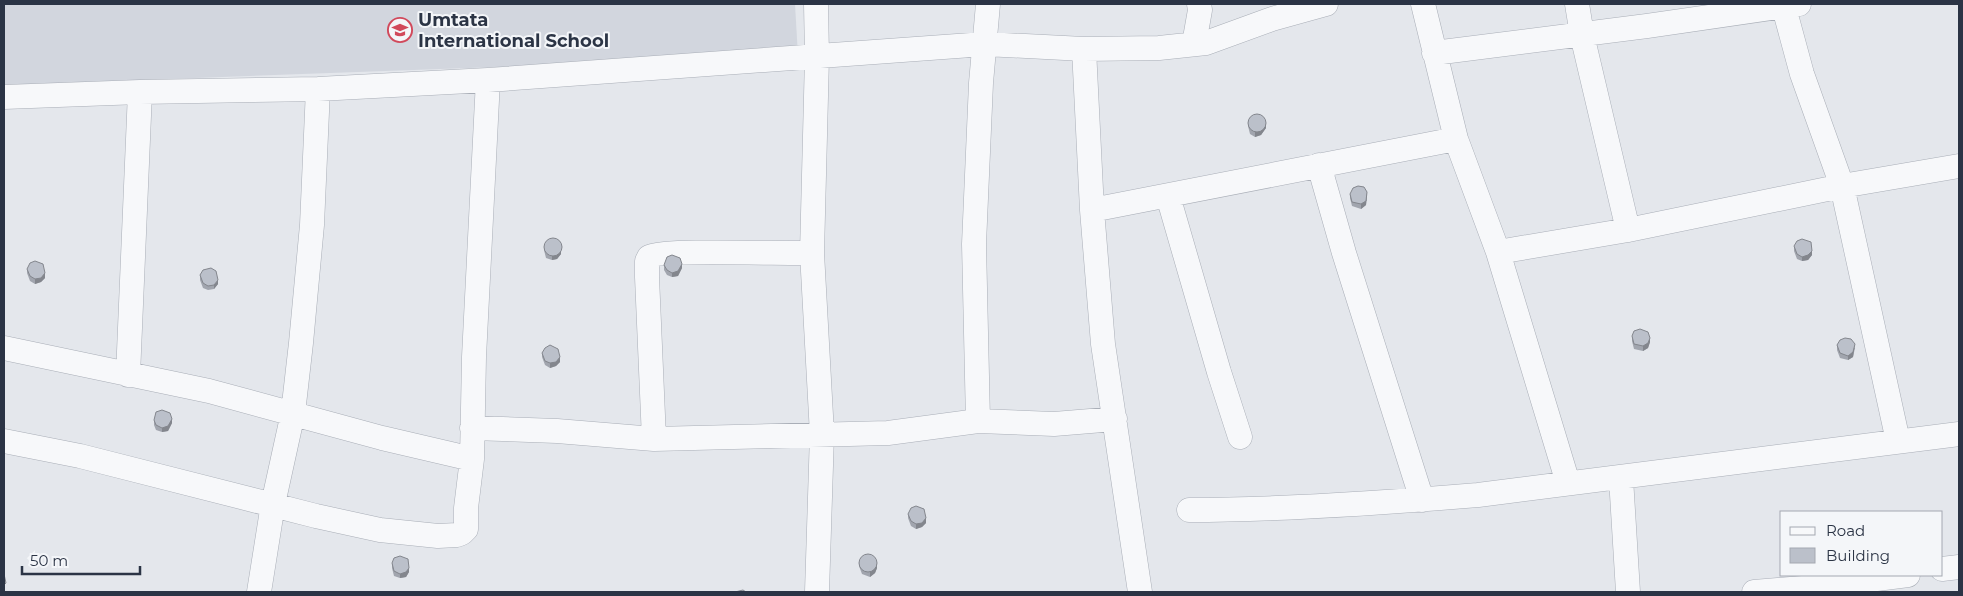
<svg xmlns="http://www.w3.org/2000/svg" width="1963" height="596" viewBox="0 0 1963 596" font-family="Montserrat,sans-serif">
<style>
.built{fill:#d2d6de}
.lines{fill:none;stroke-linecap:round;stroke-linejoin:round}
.minor-casing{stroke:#a9aeb7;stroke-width:25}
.minor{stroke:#f7f8fa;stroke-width:24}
.wall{fill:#a1a5ae}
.shaded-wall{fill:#83868d}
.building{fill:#bbc0ca;stroke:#83868d}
.labels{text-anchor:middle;stroke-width:4;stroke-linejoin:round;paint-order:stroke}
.poi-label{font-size:18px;font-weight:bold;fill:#2b3445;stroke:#f4f6f9;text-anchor:start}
</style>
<rect width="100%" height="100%" fill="#e4e7ec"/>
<path class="built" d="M4,4H795L798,56L4,85Z"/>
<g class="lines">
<defs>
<path id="minor" d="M816,4L817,57L812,253L822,434L817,592
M1423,4L1456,139L1498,252L1568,483
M1577,4L1582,35L1628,230
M1783,4L1802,74L1842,186L1898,441
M1194,44L1200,10L1199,4
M1084,49L1092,210L1103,344L1140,592
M1434,53L1647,26L1799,4
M4,97L140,92L318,89L488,80L985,44L1084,49L1159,48L1206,43L1272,19L1326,4
M1319,165L1344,253L1422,500
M1168,196L1219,372L1240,437
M1092,210L1456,139
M1498,252L1628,230L1842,186L1959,166
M4,348L209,391L382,438L472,459
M128,375L140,92
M978,421L974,244L981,83L988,4
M472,428L557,431L654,439L888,433L978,421L1054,424L1115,419
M654,439L647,277V261L649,257C659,249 790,254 812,253
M4,441L80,456L316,516L380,530L438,536L457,535L462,533L466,529V508L472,459L474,357L488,80
M1621,478L1628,592
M1189,510C1285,510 1382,503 1478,495L1959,434
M1942,569L1959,567
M259,592L273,504L293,413L301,343L312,225L318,89
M1754,592L1814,587L1908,575"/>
</defs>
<use href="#minor" class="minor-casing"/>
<use href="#minor" class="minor"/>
</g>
<path class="wall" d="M1248,121L1266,128L1261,135L1255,137L1250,134L1248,126Z
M1350,194L1367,197L1366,205L1361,209L1352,206L1350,198Z
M544,245L561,254L557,259L552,260L546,258L544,250Z
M1794,246L1812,255L1808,260L1802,261L1797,259L1794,251Z
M664,265L682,268L678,276L672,277L667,275L664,270Z
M27,269L45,278L41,282L35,284L30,281L27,273Z
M200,275L218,284L214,289L208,290L203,288L200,280Z
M1632,336L1650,342L1648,348L1643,351L1634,349L1632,341Z
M1837,345L1855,348L1853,357L1848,360L1840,358L1837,350Z
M542,353L560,362L556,366L550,368L545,365L542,357Z
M154,420L172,423L168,431L162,432L156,430L154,425Z
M908,514L926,523L922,527L916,529L911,526L908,518Z
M859,562L877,568L875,573L870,577L862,574L859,566Z
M392,563L409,572L406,577L400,578L394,576L392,568Z"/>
<path class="shaded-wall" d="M1266,123V128L1261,135L1255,137V132Z
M1367,192L1366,205L1361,209V204Z
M561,250V254L557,259L552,260V256Z
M1812,251V255L1808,260L1802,261V257Z
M682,264V268L678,276L672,277V273Z
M45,273V278L41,282L35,284V279Z
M218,280V284L214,289V285Z
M1650,338V342L1648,348L1643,351V346Z
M1855,344L1853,357L1848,360V356Z
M560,357V362L556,366L550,368V363Z
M172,419V423L168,431L162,432V428Z
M926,518V523L922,527L916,529V524Z
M877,563V568L875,573L870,577V572Z
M409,568V572L406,577L400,578V574Z"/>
<path class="building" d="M1248 123a9 9 0 1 1 18 0a9 9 0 1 1-18 0Z
M1358,186L1364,187L1367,192L1366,201L1361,204L1352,202L1350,194L1353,188Z
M544 247a9 9 0 1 1 18 0a9 9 0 1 1-18 0Z
M1802,239L1811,242L1812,251L1808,255L1802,257L1797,254L1794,246L1797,241Z
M672,255L680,258L682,264L678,271L672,273L667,270L664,265L667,257Z
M35,261L43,264L45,273L41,278L35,279L30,276L27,269L30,263Z
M211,268L216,271L218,280L214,285L208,286L203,283L200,275L203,270Z
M1640,329L1648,332L1650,338L1648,343L1643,346L1634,344L1632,336L1634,331Z
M1845,338L1851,339L1855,344L1853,352L1848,356L1840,353L1837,345L1840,340Z
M550,345L558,349L560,357L556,362L550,363L545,361L542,353L545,348Z
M162,410L170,413L172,419L168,426L162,428L156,425L154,420L156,412Z
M916,506L924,509L926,518L922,523L916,524L911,521L908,514L911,508Z
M859 563a9 9 0 1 1 18 0a9 9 0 1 1-18 0Z
M400,556L408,559L409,568L406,572L400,574L394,571L392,563L394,558Z
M4,574L6,583L4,585Z
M743,590L746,592H735Z"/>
<defs>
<symbol id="school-ring" viewBox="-11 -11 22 22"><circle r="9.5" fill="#f4f6f9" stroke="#d1495b" stroke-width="1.5"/><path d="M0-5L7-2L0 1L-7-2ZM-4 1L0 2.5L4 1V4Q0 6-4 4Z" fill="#d1495b"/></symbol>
</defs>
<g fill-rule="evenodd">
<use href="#school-ring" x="386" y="16" width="28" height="28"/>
</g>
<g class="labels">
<g class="poi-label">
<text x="418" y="26">Umtata<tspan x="418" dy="21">International School</tspan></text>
</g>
</g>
<rect width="1963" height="596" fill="none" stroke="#2b3445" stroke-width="10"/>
<rect x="1780" y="511" width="162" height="65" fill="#f4f6f9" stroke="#a4a8b1"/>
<rect x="1790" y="527" width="25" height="8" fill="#f7f8fa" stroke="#a4a8b1"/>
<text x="1826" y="536" font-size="15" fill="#2b3445">Road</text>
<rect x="1790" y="548" width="25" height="15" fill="#bbc0ca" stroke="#a4a8b1"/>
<text x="1826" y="561" font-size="15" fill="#2b3445">Building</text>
<path d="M22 566v8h118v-8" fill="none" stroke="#2b3445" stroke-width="2.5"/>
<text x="30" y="566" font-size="15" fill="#2b3445" stroke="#f4f6f9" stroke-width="4" paint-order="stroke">50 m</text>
</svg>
